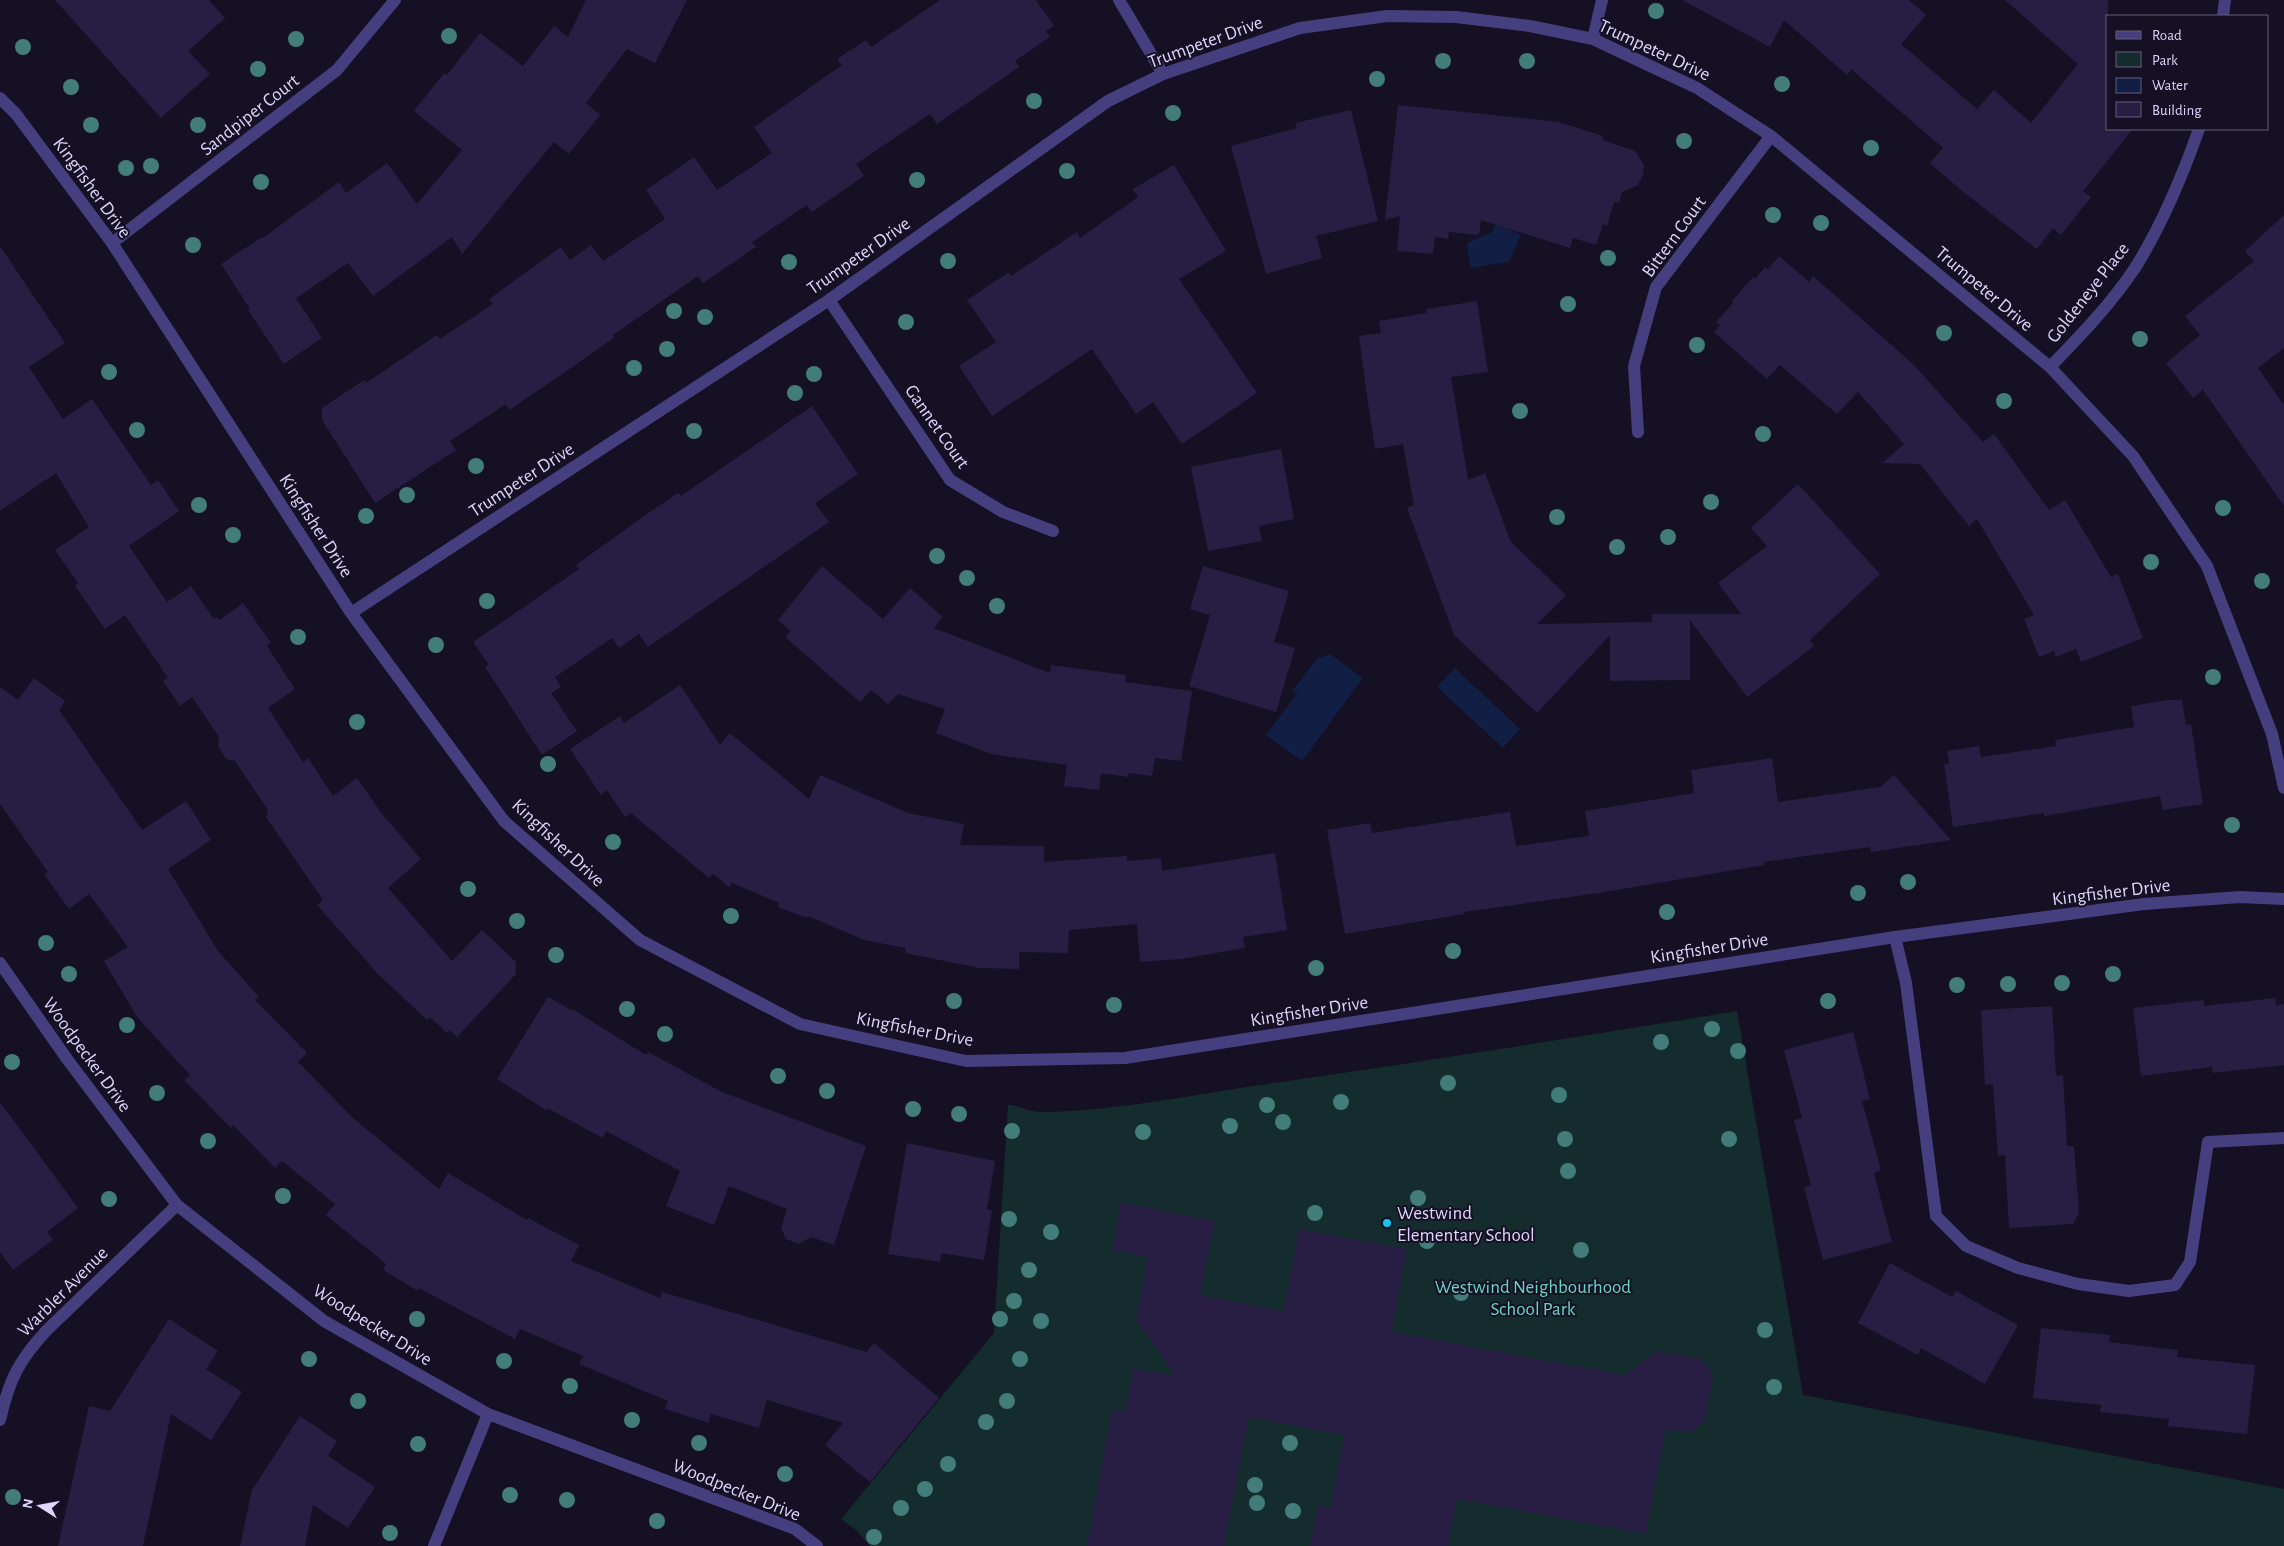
<svg xmlns="http://www.w3.org/2000/svg" width="2284" height="1546" viewBox="0 0 2284 1546" font-family="'Alegreya Sans',sans-serif">
<style>
.green{fill:#142c2d}
.water{fill:#101f43}
.building{fill:#281e43}
.lines{fill:none;stroke-linecap:round;stroke-linejoin:round}
.service{stroke:#463f7f;stroke-width:12}
.minor{stroke:#463f7f;stroke-width:12}
.tree{fill:#437d7a}
.poi-dot{fill:#13c6eb;stroke:#151023;stroke-width:2}
.labels{text-anchor:middle;stroke-width:4;stroke-linejoin:round;paint-order:stroke}
.street-label{font-size:19px;fill:#ddd6fc;stroke:#151023}
.poi-label{font-size:19px;fill:#ddd6fc;stroke:#151023;text-anchor:start}
.park-label{font-size:19px;fill:#68d6c2;stroke:#151023}
</style>
<rect width="100%" height="100%" fill="#151023"/>
<path class="green" d="M1737,1011L1803,1395L2284,1489V1546H870L856,1530L841,1519L994,1333L1008,1105C1019,1105 1028,1112 1040,1112C1120,1111 1201,1093 1281,1082C1433,1060 1585,1036 1737,1011Z"/>
<path class="water" d="M1496,223L1521,235L1509,262L1470,268L1467,243L1492,232Z
M1330,654L1363,678L1302,761L1266,735L1297,694L1292,691L1317,659Z
M1455,668L1520,729L1503,748L1437,687Z"/>
<path class="building" d="M55,0H209L225,18L188,51L210,74L161,118Z
M586,0H687L655,63L627,49L586,103L600,115L569,154L554,142L462,254L452,237L373,296L348,263L296,298L322,338L284,364L248,310L250,309L221,264L262,237L263,238L339,182L346,193L387,163L417,204L462,150L414,111L444,73L447,75L480,33L523,66L554,26L568,37Z
M940,0H1036L1054,26L1046,31L1050,37L1015,61L1019,67L973,99L937,124L930,114L856,164L864,176L812,212L807,205L752,242L756,247L703,283L698,276L613,335L615,337L558,377L509,410L506,404L450,441L456,450L375,503L322,420V408L364,380L366,383L437,335L440,339L493,304L489,299L561,247L570,260L591,245L603,261L665,219L646,190L694,157L717,190L772,153L754,127L842,65L837,59L866,40L871,47Z
M1682,0H1909L1926,15L1901,44L1977,109L1994,90L2031,123L2078,64L2005,0H2108V129H2133L2083,191L2091,197L2061,235L2053,228L2037,249L1962,191L1930,163L1943,148L1851,69L1847,75L1784,20L1770,47Z
M1398,105L1559,122L1603,136L1602,140L1635,151L1644,165L1643,175L1638,185L1622,192L1619,203L1614,202L1607,226L1603,224L1596,245L1573,238L1570,248L1481,220L1479,235L1449,232L1448,239L1435,237L1433,254L1397,251L1400,216L1385,220Z
M1351,110L1378,221L1316,236L1322,258L1266,274L1231,146L1297,128L1295,123Z
M1174,165L1226,251L1179,279L1257,393L1182,444L1153,402L1136,414L1092,349L992,416L959,366L996,342L967,300L1009,272L1011,276L1077,232L1080,238L1138,197L1133,189Z
M2284,215V348L2258,368L2284,405V506L2203,390L2193,398L2166,363L2200,335L2185,316L2254,261L2245,251Z
M0,246L65,343L29,367L63,419L92,399L151,485L158,480L179,511L129,546L167,602L191,586L214,619L217,617L220,620L243,603L271,643L267,646L295,689L268,708L303,762L308,758L333,796L357,778L382,814L421,859L388,888L452,961L482,930L516,962V974L457,1037L450,1030L447,1033L430,1017L427,1020L378,974L317,905L323,900L266,817L268,810L235,761L226,759L218,746L219,737L192,697L180,706L163,681L168,678L125,615L105,629L75,586L78,583L55,550L89,527L56,473L0,511Z
M1779,256L1809,282L1813,276L1914,365L1983,442L1994,434L2049,510L2065,500L2111,577L2118,574L2143,638L2081,662L2076,649L2056,657L2054,651L2039,657L2024,619L2034,615L1977,519L1969,526L1920,464L1882,463L1904,444L1858,392L1837,414L1780,365L1767,379L1714,332L1720,325L1716,322L1733,303L1732,301L1753,277L1755,279L1765,267L1768,269Z
M1477,301L1488,372L1451,377L1468,480L1485,473L1511,542L1566,595L1537,624L1652,622V614H1741L1718,583L1767,546L1751,528L1798,484L1880,574L1810,640L1814,646L1747,697L1690,620V680L1610,681V635L1537,713L1454,635L1407,508L1414,505L1403,444L1375,449L1368,403L1359,336L1381,333L1379,321L1427,313L1426,309Z
M812,406L858,474L815,503L829,522L648,647L639,634L619,648L612,638L555,677L561,687L551,693L577,731L542,755L485,667L489,665L473,642L579,569L576,565L644,516L678,493L681,496Z
M1281,449L1294,519L1259,526L1262,541L1208,551L1191,467Z
M822,566L883,619L910,588L943,617L934,628L1050,673L1051,665L1126,675L1125,682L1192,691L1181,761L1155,758L1152,776L1128,773V777L1101,773L1099,790L1064,786L1067,765L991,754L936,733L945,709L898,694L888,704L871,690L860,702L785,637L791,631L778,620Z
M1203,566L1289,591L1274,642L1295,648L1276,712L1189,686L1210,615L1190,609Z
M34,678L65,701L59,710L142,830L186,801L211,840L168,869L218,951L259,997L255,1000L307,1053L298,1062L353,1118L439,1189L448,1173L527,1220L528,1218L579,1245L571,1261L660,1298L662,1292L867,1352L874,1343L939,1398L870,1482L825,1445L843,1423L767,1400L759,1428L711,1414L709,1423L665,1409L668,1401L579,1364L583,1356L520,1329L515,1339L419,1288L418,1291L383,1270L386,1264L326,1215L335,1204L282,1161L275,1168L233,1125L231,1128L184,1080L190,1075L137,1017L104,961L128,947L89,894L69,909L44,874L48,872L0,804V687L18,700Z
M680,685L720,745L730,733L809,799L820,775L908,813L964,824L960,845L1044,846V862L1127,856V861L1161,858L1162,871L1275,853L1287,930L1243,937L1245,948L1181,959L1140,962L1137,924L1069,930L1068,953L1019,952V969L980,968L905,953L906,948L864,940L808,916L807,918L778,907L779,903L732,883L729,887L713,874L709,878L631,813L625,817L607,790L601,795L570,749L620,716L624,723Z
M2168,700H2182L2186,725L2191,724L2203,804L2163,810L2160,796L2044,816V813L1953,827L1944,764H1949L1947,751L1979,746L1981,757L2056,746L2055,740L2134,727L2131,706Z
M1772,758L1778,802L1880,787L1894,775L1951,840L1871,852L1870,847L1764,862V865L1598,893L1464,912V914L1345,934L1327,830L1370,823L1372,833L1510,812L1516,846L1589,836L1585,811L1694,793L1691,770Z
M548,997L571,1010L572,1009L646,1055L648,1052L722,1092L866,1146L834,1245L811,1237L799,1244L786,1239L781,1228L787,1209L729,1186L714,1225L666,1206L680,1171L606,1131L603,1138L547,1108L546,1110L497,1079Z
M2275,998L2276,1005L2284,1004V1065L2213,1073L2212,1067L2141,1076L2133,1008L2204,1000V1006Z
M2052,1006L2056,1076L2063,1075L2067,1146H2074L2079,1213L2073,1224L2009,1228L2005,1155L1998,1156L1993,1084L1985,1085L1981,1010Z
M1853,1032L1870,1099L1862,1101L1881,1170L1874,1173L1892,1242L1823,1260L1804,1187L1811,1185L1794,1120L1802,1118L1784,1050Z
M0,1102L78,1208L47,1232L53,1240L13,1270L0,1252Z
M907,1143L995,1161L987,1209L992,1210L984,1260L941,1253L940,1262L888,1254Z
M1121,1202L1215,1221L1200,1295L1284,1311L1299,1229L1407,1249L1392,1332L1625,1375L1657,1351L1702,1359L1713,1376L1705,1421L1688,1433L1666,1429L1646,1534L1457,1499L1448,1546H1310L1318,1505L1330,1508L1344,1435L1249,1417L1224,1546H1087L1112,1409L1125,1411L1133,1368L1175,1376L1136,1319L1148,1257L1112,1250Z
M1890,1263L1952,1297L1956,1291L2018,1325L1985,1384L1921,1348L1918,1355L1858,1323Z
M169,1319L218,1351L206,1369L242,1392L211,1440L171,1414L143,1546H58L89,1406L110,1411Z
M2041,1328L2110,1335L2109,1342L2178,1350L2177,1357L2255,1365L2247,1434L2168,1426L2169,1419L2100,1412L2101,1405L2033,1398Z
M300,1416L337,1441L328,1456L375,1487L348,1528L313,1505L305,1546H240L252,1490Z"/>
<g class="lines">
<path class="service" d="M1895,937L1906,983L1936,1216L1966,1246L2018,1268L2078,1284L2129,1291L2175,1285L2190,1262L2208,1142L2284,1138"/>
<path class="minor" d="M1119,0L1163,74
M2223,16L2225,0
M1593,39L1602,0
M0,98L16,114L112,243L351,613L504,821L640,940L800,1024L966,1061L1125,1058L1895,937L2144,904L2240,897L2284,899
M112,243L337,70L395,0
M829,300L950,480L1003,512L1053,531
M2050,367C2080,336 2111,304 2135,268C2162,225 2182,177 2199,129
M1638,432L1634,366L1656,287L1771,136
M351,613L829,300L1108,101L1163,74L1300,28L1387,16L1456,17L1530,26L1593,39L1697,88L1771,136L2050,367L2133,456L2207,566L2272,734L2284,788
M0,963L67,1059L177,1205L324,1321L488,1414L795,1529L817,1546
M0,1420C9,1380 19,1360 47,1330L177,1205
M434,1546L488,1414"/>
</g>
<g class="tree">
<circle cx="1656" cy="11" r="8"/>
<circle cx="449" cy="36" r="8"/>
<circle cx="296" cy="39" r="8"/>
<circle cx="23" cy="47" r="8"/>
<circle cx="1443" cy="61" r="8"/>
<circle cx="1527" cy="61" r="8"/>
<circle cx="258" cy="69" r="8"/>
<circle cx="1377" cy="79" r="8"/>
<circle cx="1782" cy="84" r="8"/>
<circle cx="71" cy="87" r="8"/>
<circle cx="1034" cy="101" r="8"/>
<circle cx="1173" cy="113" r="8"/>
<circle cx="91" cy="125" r="8"/>
<circle cx="198" cy="125" r="8"/>
<circle cx="1684" cy="141" r="8"/>
<circle cx="1871" cy="148" r="8"/>
<circle cx="151" cy="166" r="8"/>
<circle cx="126" cy="168" r="8"/>
<circle cx="1067" cy="171" r="8"/>
<circle cx="917" cy="180" r="8"/>
<circle cx="261" cy="182" r="8"/>
<circle cx="1773" cy="215" r="8"/>
<circle cx="1821" cy="223" r="8"/>
<circle cx="193" cy="245" r="8"/>
<circle cx="1608" cy="258" r="8"/>
<circle cx="948" cy="261" r="8"/>
<circle cx="789" cy="262" r="8"/>
<circle cx="1568" cy="304" r="8"/>
<circle cx="674" cy="311" r="8"/>
<circle cx="705" cy="317" r="8"/>
<circle cx="906" cy="322" r="8"/>
<circle cx="1944" cy="333" r="8"/>
<circle cx="2140" cy="339" r="8"/>
<circle cx="1697" cy="345" r="8"/>
<circle cx="667" cy="349" r="8"/>
<circle cx="634" cy="368" r="8"/>
<circle cx="109" cy="372" r="8"/>
<circle cx="814" cy="374" r="8"/>
<circle cx="795" cy="393" r="8"/>
<circle cx="2004" cy="401" r="8"/>
<circle cx="1520" cy="411" r="8"/>
<circle cx="137" cy="430" r="8"/>
<circle cx="694" cy="431" r="8"/>
<circle cx="1763" cy="434" r="8"/>
<circle cx="476" cy="466" r="8"/>
<circle cx="407" cy="495" r="8"/>
<circle cx="1711" cy="502" r="8"/>
<circle cx="199" cy="505" r="8"/>
<circle cx="2223" cy="508" r="8"/>
<circle cx="366" cy="516" r="8"/>
<circle cx="1557" cy="517" r="8"/>
<circle cx="233" cy="535" r="8"/>
<circle cx="1668" cy="537" r="8"/>
<circle cx="1617" cy="547" r="8"/>
<circle cx="937" cy="556" r="8"/>
<circle cx="2151" cy="562" r="8"/>
<circle cx="967" cy="578" r="8"/>
<circle cx="2262" cy="581" r="8"/>
<circle cx="487" cy="601" r="8"/>
<circle cx="997" cy="606" r="8"/>
<circle cx="298" cy="637" r="8"/>
<circle cx="436" cy="645" r="8"/>
<circle cx="2213" cy="677" r="8"/>
<circle cx="357" cy="722" r="8"/>
<circle cx="548" cy="764" r="8"/>
<circle cx="2232" cy="825" r="8"/>
<circle cx="613" cy="842" r="8"/>
<circle cx="1908" cy="882" r="8"/>
<circle cx="468" cy="889" r="8"/>
<circle cx="1858" cy="893" r="8"/>
<circle cx="1667" cy="912" r="8"/>
<circle cx="731" cy="916" r="8"/>
<circle cx="517" cy="921" r="8"/>
<circle cx="46" cy="943" r="8"/>
<circle cx="1453" cy="951" r="8"/>
<circle cx="556" cy="955" r="8"/>
<circle cx="1316" cy="968" r="8"/>
<circle cx="69" cy="974" r="8"/>
<circle cx="2113" cy="974" r="8"/>
<circle cx="2062" cy="983" r="8"/>
<circle cx="2008" cy="984" r="8"/>
<circle cx="1957" cy="985" r="8"/>
<circle cx="954" cy="1001" r="8"/>
<circle cx="1828" cy="1001" r="8"/>
<circle cx="1114" cy="1005" r="8"/>
<circle cx="627" cy="1009" r="8"/>
<circle cx="127" cy="1025" r="8"/>
<circle cx="1712" cy="1029" r="8"/>
<circle cx="665" cy="1034" r="8"/>
<circle cx="1661" cy="1042" r="8"/>
<circle cx="1738" cy="1051" r="8"/>
<circle cx="12" cy="1062" r="8"/>
<circle cx="778" cy="1076" r="8"/>
<circle cx="1448" cy="1083" r="8"/>
<circle cx="827" cy="1091" r="8"/>
<circle cx="157" cy="1093" r="8"/>
<circle cx="1559" cy="1095" r="8"/>
<circle cx="1341" cy="1102" r="8"/>
<circle cx="1267" cy="1105" r="8"/>
<circle cx="913" cy="1109" r="8"/>
<circle cx="959" cy="1114" r="8"/>
<circle cx="1283" cy="1122" r="8"/>
<circle cx="1230" cy="1126" r="8"/>
<circle cx="1012" cy="1131" r="8"/>
<circle cx="1143" cy="1132" r="8"/>
<circle cx="1565" cy="1139" r="8"/>
<circle cx="1729" cy="1139" r="8"/>
<circle cx="208" cy="1141" r="8"/>
<circle cx="1568" cy="1171" r="8"/>
<circle cx="283" cy="1196" r="8"/>
<circle cx="1418" cy="1198" r="8"/>
<circle cx="109" cy="1199" r="8"/>
<circle cx="1315" cy="1213" r="8"/>
<circle cx="1009" cy="1219" r="8"/>
<circle cx="1051" cy="1232" r="8"/>
<circle cx="1427" cy="1241" r="8"/>
<circle cx="1581" cy="1250" r="8"/>
<circle cx="1029" cy="1270" r="8"/>
<circle cx="1461" cy="1293" r="8"/>
<circle cx="1014" cy="1301" r="8"/>
<circle cx="417" cy="1319" r="8"/>
<circle cx="1000" cy="1319" r="8"/>
<circle cx="1041" cy="1321" r="8"/>
<circle cx="1765" cy="1330" r="8"/>
<circle cx="309" cy="1359" r="8"/>
<circle cx="1020" cy="1359" r="8"/>
<circle cx="504" cy="1361" r="8"/>
<circle cx="570" cy="1386" r="8"/>
<circle cx="1774" cy="1387" r="8"/>
<circle cx="358" cy="1401" r="8"/>
<circle cx="1007" cy="1401" r="8"/>
<circle cx="632" cy="1420" r="8"/>
<circle cx="986" cy="1422" r="8"/>
<circle cx="699" cy="1443" r="8"/>
<circle cx="1290" cy="1443" r="8"/>
<circle cx="418" cy="1444" r="8"/>
<circle cx="948" cy="1464" r="8"/>
<circle cx="785" cy="1474" r="8"/>
<circle cx="1255" cy="1485" r="8"/>
<circle cx="925" cy="1489" r="8"/>
<circle cx="510" cy="1495" r="8"/>
<circle cx="13" cy="1497" r="8"/>
<circle cx="567" cy="1500" r="8"/>
<circle cx="1257" cy="1503" r="8"/>
<circle cx="901" cy="1508" r="8"/>
<circle cx="1293" cy="1511" r="8"/>
<circle cx="657" cy="1521" r="8"/>
<circle cx="390" cy="1533" r="8"/>
<circle cx="874" cy="1537" r="8"/>
</g>
<circle class="poi-dot" cx="1387" cy="1223" r="5"/>
<g class="labels">
<g class="street-label">
<text transform="translate(1205 41) rotate(-20)" y="7">Trumpeter Drive</text>
<text transform="translate(1655 49) rotate(25)" y="7">Trumpeter Drive</text>
<text transform="translate(249 114) rotate(-38)" y="7">Sandpiper Court</text>
<text transform="translate(93 187) rotate(54)" y="7">Kingfisher Drive</text>
<text transform="translate(1673 236) rotate(-54)" y="7">Bittern Court</text>
<text transform="translate(858 255) rotate(-35)" y="7">Trumpeter Drive</text>
<text transform="translate(1985 288) rotate(40)" y="7">Trumpeter Drive</text>
<text transform="translate(2087 292) rotate(-52)" y="7">Goldeneye Place</text>
<text transform="translate(938 426) rotate(55)" y="7">Gannet Court</text>
<text transform="translate(521 479) rotate(-33)" y="7">Trumpeter Drive</text>
<text transform="translate(317 525) rotate(57)" y="7">Kingfisher Drive</text>
<text transform="translate(559 842) rotate(43)" y="7">Kingfisher Drive</text>
<text transform="translate(2111 891) rotate(-7)" y="7">Kingfisher Drive</text>
<text transform="translate(1709 947) rotate(-9)" y="7">Kingfisher Drive</text>
<text transform="translate(1309 1010) rotate(-9)" y="7">Kingfisher Drive</text>
<text transform="translate(915 1028) rotate(11)" y="7">Kingfisher Drive</text>
<text transform="translate(88 1054) rotate(54)" y="7">Woodpecker Drive</text>
<text transform="translate(62 1291) rotate(-45)" y="7">Warbler Avenue</text>
<text transform="translate(373 1324) rotate(32)" y="7">Woodpecker Drive</text>
<text transform="translate(737 1489) rotate(22)" y="7">Woodpecker Drive</text>
</g>
<g class="poi-label">
<text x="1397" y="1219">Westwind<tspan x="1397" dy="22">Elementary School</tspan></text>
</g>
<g class="park-label">
<text x="1533" y="1293">Westwind Neighbourhood<tspan x="1533" dy="22">School Park</tspan></text>
</g>
</g>
<rect x="2106" y="15" width="162" height="115" fill="#151023" stroke="#655f7a"/>
<rect x="2116" y="31" width="25" height="8" fill="#463f7f" stroke="#655f7a"/>
<text x="2152" y="40" font-size="15" fill="#ddd6fc">Road</text>
<rect x="2116" y="52" width="25" height="15" fill="#142c2d" stroke="#655f7a"/>
<text x="2152" y="65" font-size="15" fill="#ddd6fc">Park</text>
<rect x="2116" y="78" width="25" height="15" fill="#101f43" stroke="#655f7a"/>
<text x="2152" y="90" font-size="15" fill="#ddd6fc">Water</text>
<rect x="2116" y="102" width="25" height="15" fill="#281e43" stroke="#655f7a"/>
<text x="2152" y="115" font-size="15" fill="#ddd6fc">Building</text>
<g transform="translate(40 1506) rotate(281)" stroke="#151023" stroke-width="4" paint-order="stroke">
<path d="M0-4L9 19L0 12L-9 19Z" fill="#ddd6fc"/>
<text y="-8" font-size="14" font-weight="bold" text-anchor="middle" fill="#ddd6fc">N</text>
</g>
</svg>
